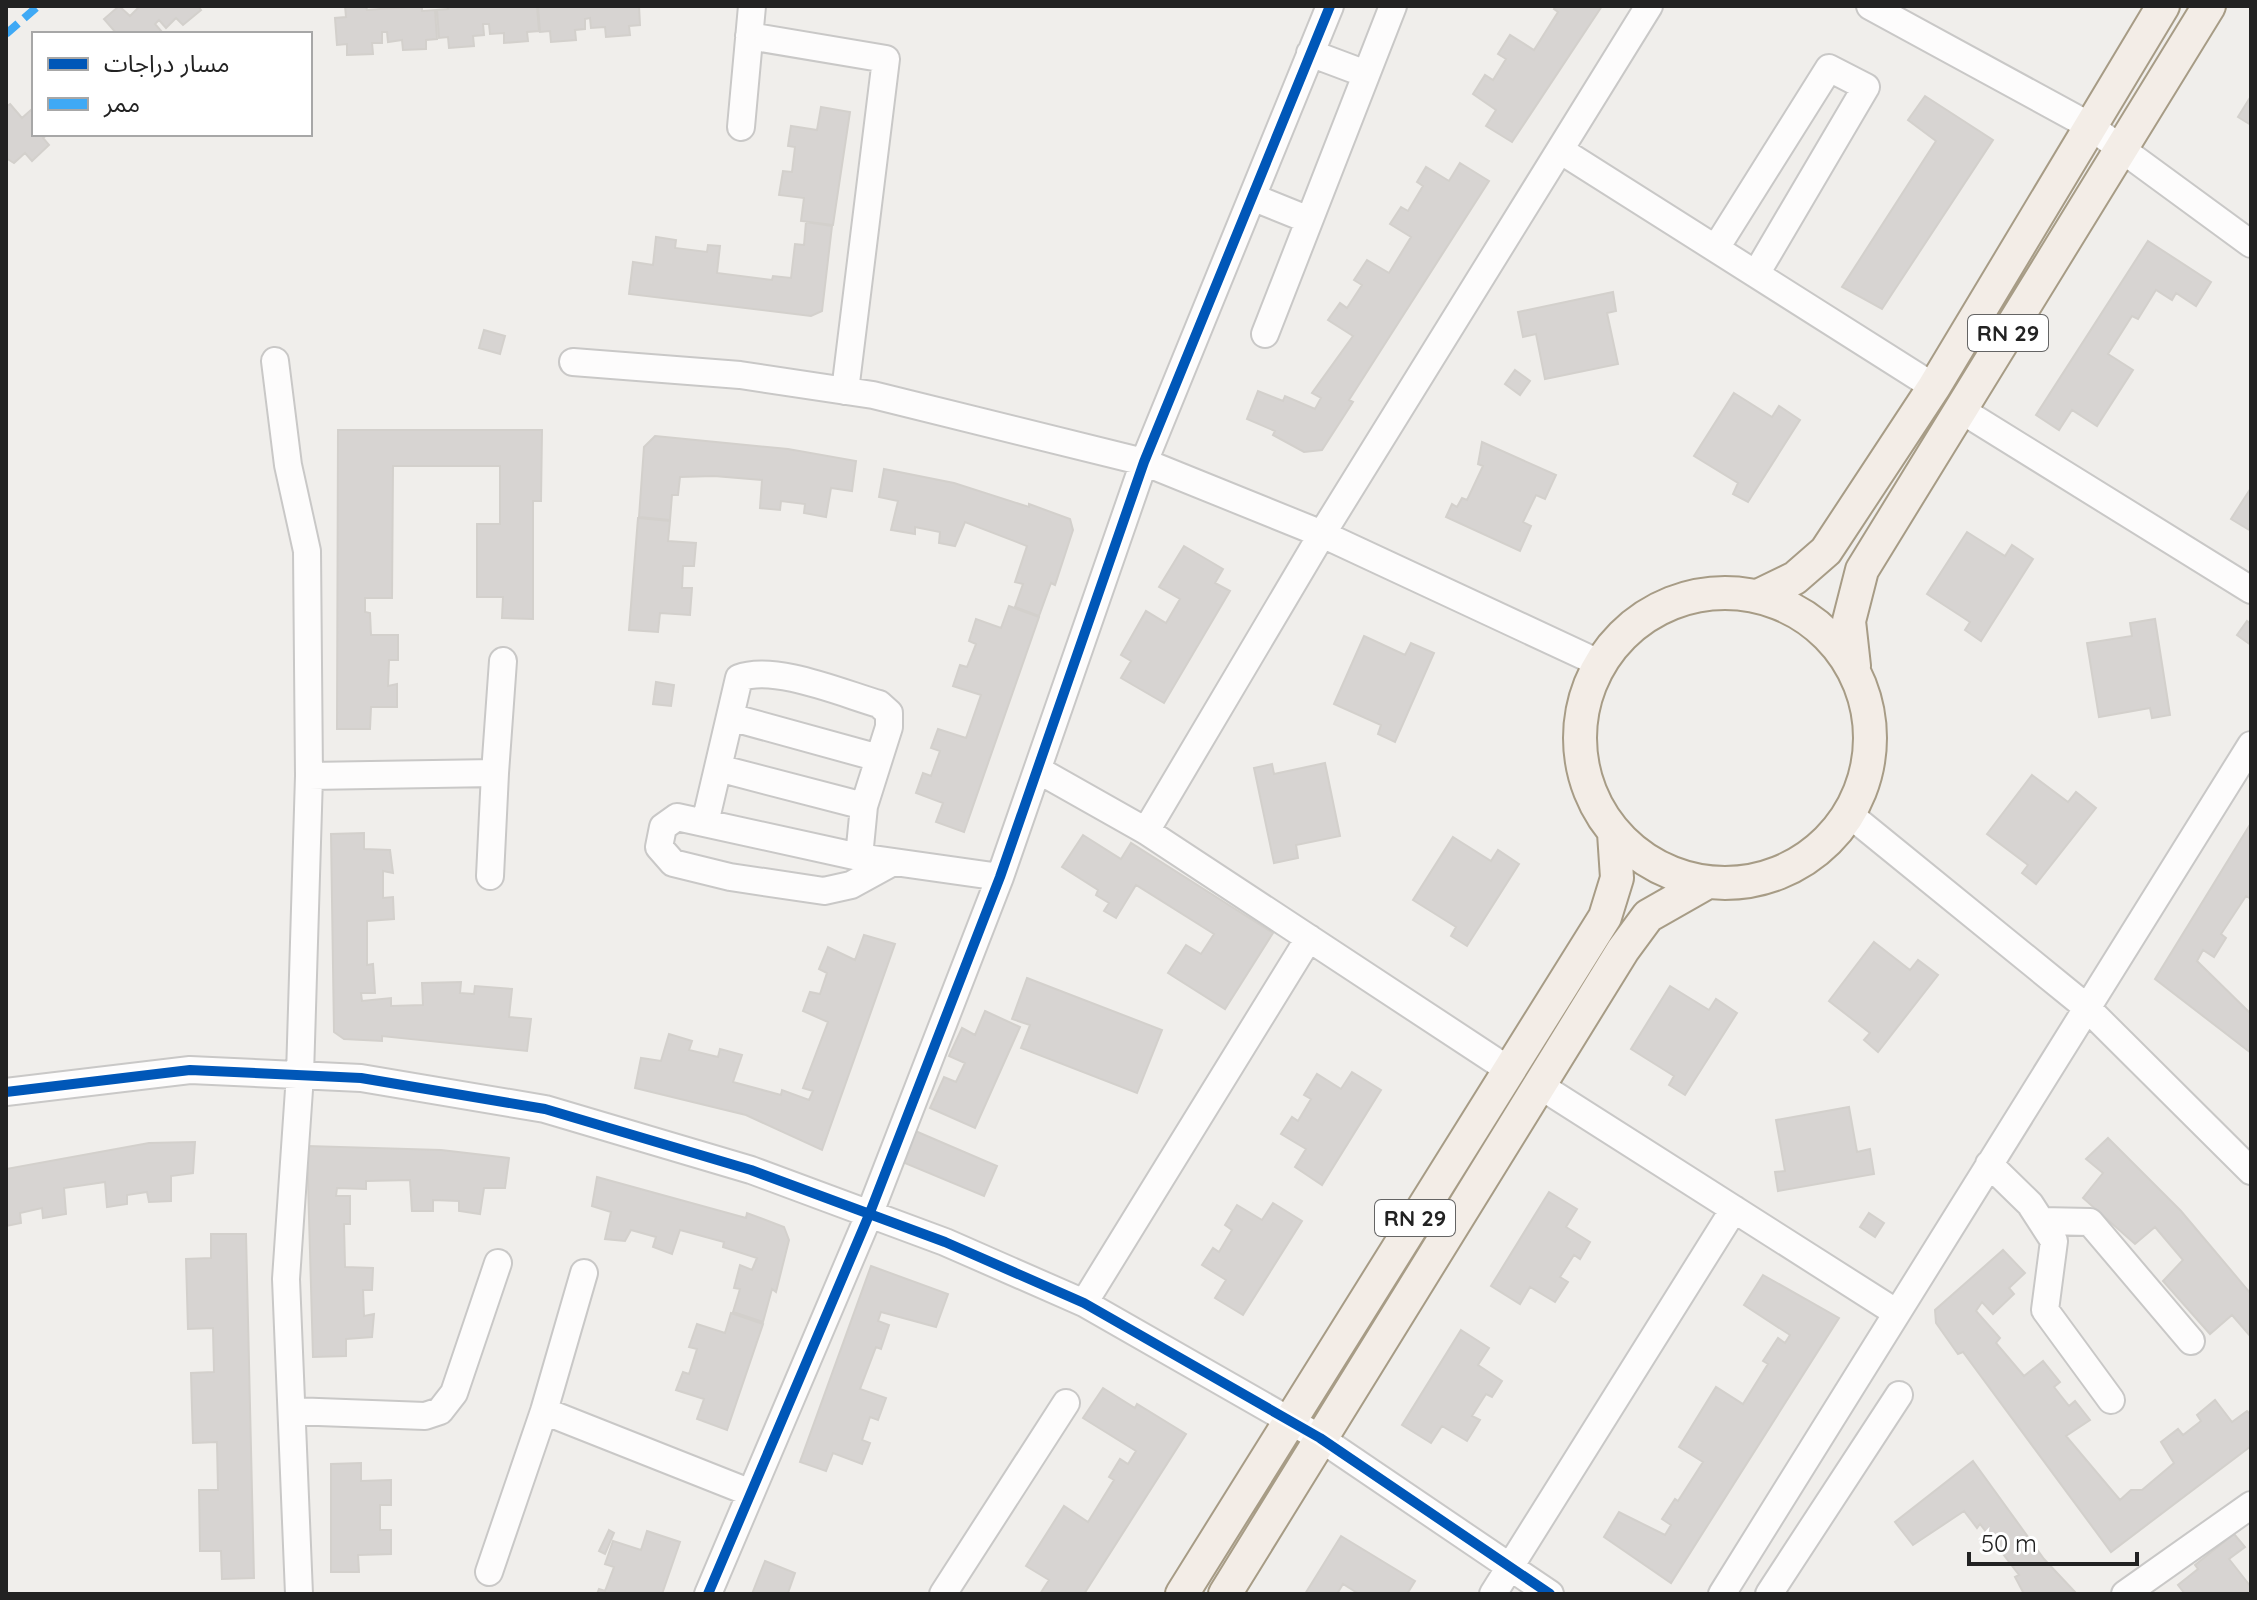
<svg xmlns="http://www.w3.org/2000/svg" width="2257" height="1600" viewBox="0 0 2257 1600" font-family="Quicksand,'Noto Sans Arabic',sans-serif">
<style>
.building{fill:#d7d4d2;stroke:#d3d0cc;stroke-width:2}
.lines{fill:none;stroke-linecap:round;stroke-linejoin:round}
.minor-casing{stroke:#c9c8c7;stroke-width:30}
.major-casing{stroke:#a79c86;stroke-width:36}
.minor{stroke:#fdfcfc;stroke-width:26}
.major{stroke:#f3ede7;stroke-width:32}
.quiet{stroke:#3fa9f5;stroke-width:8;stroke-dasharray:16 8;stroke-linecap:butt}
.cycleway-casing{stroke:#fff;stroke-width:15}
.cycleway{stroke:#0057b8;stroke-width:10}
.labels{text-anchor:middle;stroke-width:7;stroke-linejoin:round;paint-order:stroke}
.shield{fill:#fff;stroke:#646464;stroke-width:2}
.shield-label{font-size:22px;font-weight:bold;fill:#222}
</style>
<rect width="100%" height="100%" fill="#f0eeeb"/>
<path class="building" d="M119,6L130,16L140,6H198L201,10L183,25L176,18L166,28L159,20L155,24L162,32L160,34H117L104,19Z
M345,6H366L367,10L422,6V11L435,10L437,39L426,40V49L403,50L402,40L388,42L387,32H382V43H372L373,54L347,55V44L337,45L335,18L346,17Z
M447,6H537L539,31L527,32L528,41L504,43V33L490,34L489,24H483L484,35L473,36L474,46L449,48L448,37L439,38L437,10L448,9Z
M538,6H639L640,25L629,26L630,35L606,37L605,27L591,28L590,18L585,19V29L575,30L576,40L551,42L550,31L540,32Z
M1556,6H1602L1512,142L1486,126L1496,110L1473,94L1485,75L1493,80L1506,59L1498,54L1510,35L1534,50L1558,12L1554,9Z
M1925,96L1993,140L1882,309L1842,287L1936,141L1908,120Z
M2251,96V125L2238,117Z
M10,104L22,118L32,109L34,134H48L43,138L49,145L32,161L25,153L14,163L6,158V107Z
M821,107L850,112L833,225L801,221L804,198L779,195L783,171L792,172L795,147L788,146L791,126L817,130Z
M1460,163L1489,181L1349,400L1353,402L1322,450L1304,452L1273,435L1275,431L1247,419L1258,391L1283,401L1285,396L1315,409L1321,398L1312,393L1353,336L1328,320L1340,303L1347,308L1362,285L1354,280L1367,260L1389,273L1411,237L1390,224L1401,207L1408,211L1423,186L1417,182L1426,167L1449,181Z
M806,222L832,226L822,311L811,316L629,294L633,262L653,265L656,237L676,240L675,248L707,252L708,245L720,246L717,273L772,280L773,276L791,278L795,244L804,245Z
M2148,241L2211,282L2196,306L2176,293L2172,300L2156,290L2138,319L2132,316L2108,354L2133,370L2097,426L2072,410L2059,430L2036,415Z
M1613,292L1616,311L1607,313L1618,364L1545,379L1536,334L1523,337L1518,312Z
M484,330L505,336L500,354L479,348Z
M1515,370L1530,381L1520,395L1505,384Z
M1734,393L1772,417L1779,406L1800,420L1748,502L1733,494L1738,483L1694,456Z
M338,430H542L541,501H533V619L502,618L503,597H477V524H500V466H393L392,598H365V612L370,613L371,635H398V660H389L388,686L397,684V707H371L370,729H337Z
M655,436L788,449L856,461L852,491L831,488L826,517L804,513L805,504L781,501L780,510L760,508L762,480L714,476L680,477L678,495H672L670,520L639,517L644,447Z
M1482,442L1556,475L1545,499L1536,495L1523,522L1531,526L1520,551L1446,517L1452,504L1457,507L1462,498L1467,500L1483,466L1478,464Z
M884,469L954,483L1029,507V504L1070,519L1073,530L1055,585L1051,583L1039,616L1015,607L1023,584L1015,582L1027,546L965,522L955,546L939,543L940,532L915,527V534L891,530L898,501L879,497Z
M2251,488V531L2231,519Z
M638,518L670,521L668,541L696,543L694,566H683L682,588H692L690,615L660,613L658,632L629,630Z
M1967,532L2005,556L2012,545L2033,559L1981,641L1965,630L1970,622L1927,594Z
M1184,546L1223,569L1215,583L1230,591L1164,703L1121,678L1131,661L1121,655L1146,611L1166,623L1180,599L1159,587Z
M1009,606L1039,617L964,832L936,822L943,803L916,793L923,773L931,776L940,751L931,748L938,729L966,738L981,695L953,686L960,665L967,667L976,644L969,641L976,619L1001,628Z
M2155,619L2170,715L2152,718L2150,708L2099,717L2087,643L2132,636L2130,623Z
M2247,621L2251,624V645L2237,635Z
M1364,636L1405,655L1411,643L1434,653L1395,742L1378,734L1381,725L1334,704Z
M656,682L674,685L671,706L653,704Z
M1325,763L1340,836L1296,845L1298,858L1274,863L1254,768L1272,764L1274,774Z
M2032,775L2068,802L2076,792L2096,808L2036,884L2022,873L2028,865L1987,834Z
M2251,823V899L2246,896L2221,934L2226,938L2214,957L2203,950L2197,961L2251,1014V1053L2155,979Z
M364,833V849L390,850L393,873L383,871V898L393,897L394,919L367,921V965L373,964L375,993H361L362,1001L391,998V1006L423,1005L422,983L461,982L460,993L474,994L475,986L512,989L509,1017L531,1019L527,1051L382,1036V1041L344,1039L334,1032L331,834Z
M1083,835L1121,859L1131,843L1273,933L1225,1009L1168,973L1186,945L1201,954L1214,934L1136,885L1116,918L1104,911L1109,903L1096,895L1098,890L1062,867Z
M1453,837L1491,861L1498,850L1519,864L1467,946L1451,936L1456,927L1413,900Z
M864,935L895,944L822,1150L746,1115L635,1088L641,1058L661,1061L669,1034L692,1041L689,1050L718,1057L720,1049L742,1055L733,1082L781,1095L782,1090L809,1100L813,1091L803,1088L828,1022L803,1011L810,992L820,994L827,973L819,969L828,947L855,960Z
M1874,942L1910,970L1918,960L1938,975L1878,1052L1864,1040L1870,1033L1829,1001Z
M1027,978L1162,1030L1137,1093L1021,1048L1030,1025L1012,1019Z
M1670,986L1709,1010L1716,999L1737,1013L1685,1095L1669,1085L1674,1076L1631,1049Z
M985,1011L1020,1027L975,1128L930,1108L944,1077L956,1082L965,1063L949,1056L962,1028L975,1035Z
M1352,1072L1381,1090L1322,1185L1295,1167L1306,1149L1281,1134L1292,1117L1298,1121L1311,1099L1304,1095L1317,1074L1341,1089Z
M1849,1107L1857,1152L1870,1149L1874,1174L1778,1191L1775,1172L1785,1171L1776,1120Z
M913,1130L997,1166L984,1196L900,1161Z
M2108,1138L2181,1211L2251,1294V1337L2232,1315L2210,1334L2163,1281L2183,1260L2155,1227L2135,1244L2083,1198L2103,1173L2086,1159Z
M195,1142L193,1173L171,1176V1201L149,1202L147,1192L127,1195V1204L107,1207L105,1182L64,1188L66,1214L43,1218L42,1208L20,1213L21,1223L6,1226V1169L149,1143Z
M307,1146L441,1150L509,1158L505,1188H484L480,1214L459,1211V1201L433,1200V1211H412L410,1180L366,1181V1189L337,1188L336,1196H350V1224H344L345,1267L373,1268L372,1290H363L364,1316L374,1314L372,1337L346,1339V1356L313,1357Z
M597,1177L746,1218L747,1213L784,1227L789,1240L776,1292L772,1289L763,1322L733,1312L740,1289L734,1288L740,1265L752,1270L757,1258L723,1247L724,1242L680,1230L672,1254L653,1247L656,1237L631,1230L625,1241L605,1239L611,1212L592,1206Z
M1549,1192L1577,1209L1566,1227L1590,1242L1580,1259L1574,1255L1560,1277L1568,1282L1555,1302L1530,1287L1520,1304L1491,1286Z
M1273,1203L1302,1221L1243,1315L1215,1298L1226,1280L1202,1265L1213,1248L1219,1252L1232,1230L1225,1225L1237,1205L1262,1220Z
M1869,1213L1884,1223L1875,1237L1860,1227Z
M211,1234H246L254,1578L222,1579L221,1551H200L199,1490H218L217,1442L193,1443L191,1373L214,1372L213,1328L188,1329L186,1259L211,1258Z
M2003,1250L2025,1273L2009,1288L2014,1294L1993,1314L1982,1302L1976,1311L2000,1338L1996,1343L2024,1376L2043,1361L2060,1382L2054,1387L2069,1406L2075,1401L2090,1420L2066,1436L2120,1500L2131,1490H2142L2174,1463L2161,1442L2178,1429L2183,1435L2201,1421L2197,1415L2215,1400L2232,1422L2247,1411L2251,1415V1446L2111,1552L1963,1352L1958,1354L1936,1323L1935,1310Z
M871,1266L948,1294L936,1327L881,1312L878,1321L889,1325L881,1349L876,1347L860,1389L886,1398L878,1420L870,1417L862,1440L870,1443L862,1464L833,1453L826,1471L800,1462Z
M1763,1275L1839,1318L1671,1583L1604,1537L1619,1512L1665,1535L1671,1525L1662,1519L1675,1499L1678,1501L1703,1462L1679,1447L1716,1387L1743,1404L1768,1364L1763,1361L1778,1338L1785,1343L1790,1335L1744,1305Z
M731,1313L763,1324L727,1430L697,1419L704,1399L676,1390L683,1372L689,1374L697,1349L689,1347L697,1324L725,1333Z
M1461,1330L1489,1348L1478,1365L1502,1381L1492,1397L1486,1394L1472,1416L1480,1420L1467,1441L1442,1426L1431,1443L1402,1425Z
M1103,1388L1135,1408L1137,1404L1186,1434L1084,1594H1040L1049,1580L1026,1566L1064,1506L1088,1522L1114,1480L1109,1477L1120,1459L1128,1464L1136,1451L1083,1418Z
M1973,1461L2044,1559L2076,1593L2024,1594L2015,1577L2019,1575L1980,1524L1977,1528L1964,1511L1913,1545L1895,1522Z
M361,1463V1481L391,1480V1505H380V1530H391V1554L358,1555L359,1572H331V1464Z
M609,1530L614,1533L605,1554L599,1551Z
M647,1531L680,1542L662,1594H597L599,1589L605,1591L614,1567L605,1564L613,1541L641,1550Z
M2234,1534L2245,1547L2229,1559L2251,1587V1594H2185L2178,1585L2198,1569L2195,1565Z
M1341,1536L1415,1581L1407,1594H1359L1343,1584L1337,1594H1305Z
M765,1561L795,1573L788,1593L791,1594H752Z"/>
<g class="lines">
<defs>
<path id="minor" d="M1870,6L2090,126L2251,244
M749,36L886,59L845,391
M1310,53L1366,74
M741,127L752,6
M1560,150L1934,387
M1252,197L1309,220
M1716,248L1829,68L1866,87L1756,274
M1265,334L1393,6
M275,361L288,465L307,551L309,776L300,1075L286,1279L299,1594
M573,362L740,375L873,395L1144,462L1322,534L1601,664
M1961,410L2251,590
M730,717L879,758
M718,768L864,806
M1038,770L1146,831L1509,1070
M309,776L495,773L503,661
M1849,814L2085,1006L2251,1171
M705,823L739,678C774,664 844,694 879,704L889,713V727L864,806L859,857
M1146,831L1322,534L1649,6
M893,862L851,885L824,891L730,877L673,863L659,847L663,827L677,817L859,857L1000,877
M490,876L495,773
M1539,1085L1897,1313
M6,1092L190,1070L361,1078L545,1109L751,1170L945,1242L1084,1303L1320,1438L1550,1594
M1989,1164L2030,1204L2054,1241L2045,1310L2111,1400
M2041,1221L2090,1222L2191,1341
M1084,1303L1309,938
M292,1411L425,1416L440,1411L454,1393L498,1263
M544,1411L751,1493
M489,1572L544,1411L584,1273
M708,1594L869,1215L1000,877L1144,462L1330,6
M943,1594L1066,1403
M1493,1594L1734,1209
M1722,1594L2251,745
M1769,1594L1899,1395
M2125,1594L2251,1505"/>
<path id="major" d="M1580 738a145 145 0 1 1 290 0a145 145 0 1 1-290 0Z
M1758,596L1795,578L1826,551L1934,387L2163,6
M1854,666L1849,621L1862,570L2209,6
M1182,1594L1605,917L1617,878L1614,833
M1225,1594L1623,950L1648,916L1706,883"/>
</defs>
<use href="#minor" class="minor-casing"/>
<use href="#major" class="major-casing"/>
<use href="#minor" class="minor"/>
<use href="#major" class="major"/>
<path class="quiet" d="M6,34L38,6"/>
<defs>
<path id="cycleway" d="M6,1092L190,1070L361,1078L545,1109L751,1170L945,1242L1084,1303L1320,1438L1550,1594
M708,1594L869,1215L1000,877L1144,462L1330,6"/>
</defs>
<use href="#cycleway" class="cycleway-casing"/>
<use href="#cycleway" class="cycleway"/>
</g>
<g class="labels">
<g class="shield">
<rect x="1968" y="315" width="80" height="36" rx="6"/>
<rect x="1375" y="1200" width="80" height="36" rx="6"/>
</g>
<g class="shield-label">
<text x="2008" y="341">RN 29</text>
<text x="1415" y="1226">RN 29</text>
</g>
</g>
<rect width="2257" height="1600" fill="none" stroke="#222222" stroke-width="16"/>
<rect x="32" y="32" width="280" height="104" fill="#ffffff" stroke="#a7a7a7" stroke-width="2"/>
<rect x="48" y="58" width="40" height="12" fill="#0057b8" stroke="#a7a7a7" stroke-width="2"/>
<text x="104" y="72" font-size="24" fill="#222222">مسار دراجات</text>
<rect x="48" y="98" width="40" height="12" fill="#3fa9f5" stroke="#a7a7a7" stroke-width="2"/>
<text x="104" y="112" font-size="24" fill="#222222">ممر</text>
<path d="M1969 1552v12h168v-12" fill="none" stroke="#222222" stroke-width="4"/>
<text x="1981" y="1552" font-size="24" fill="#222222" stroke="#ffffff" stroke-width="6" paint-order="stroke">50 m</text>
</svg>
